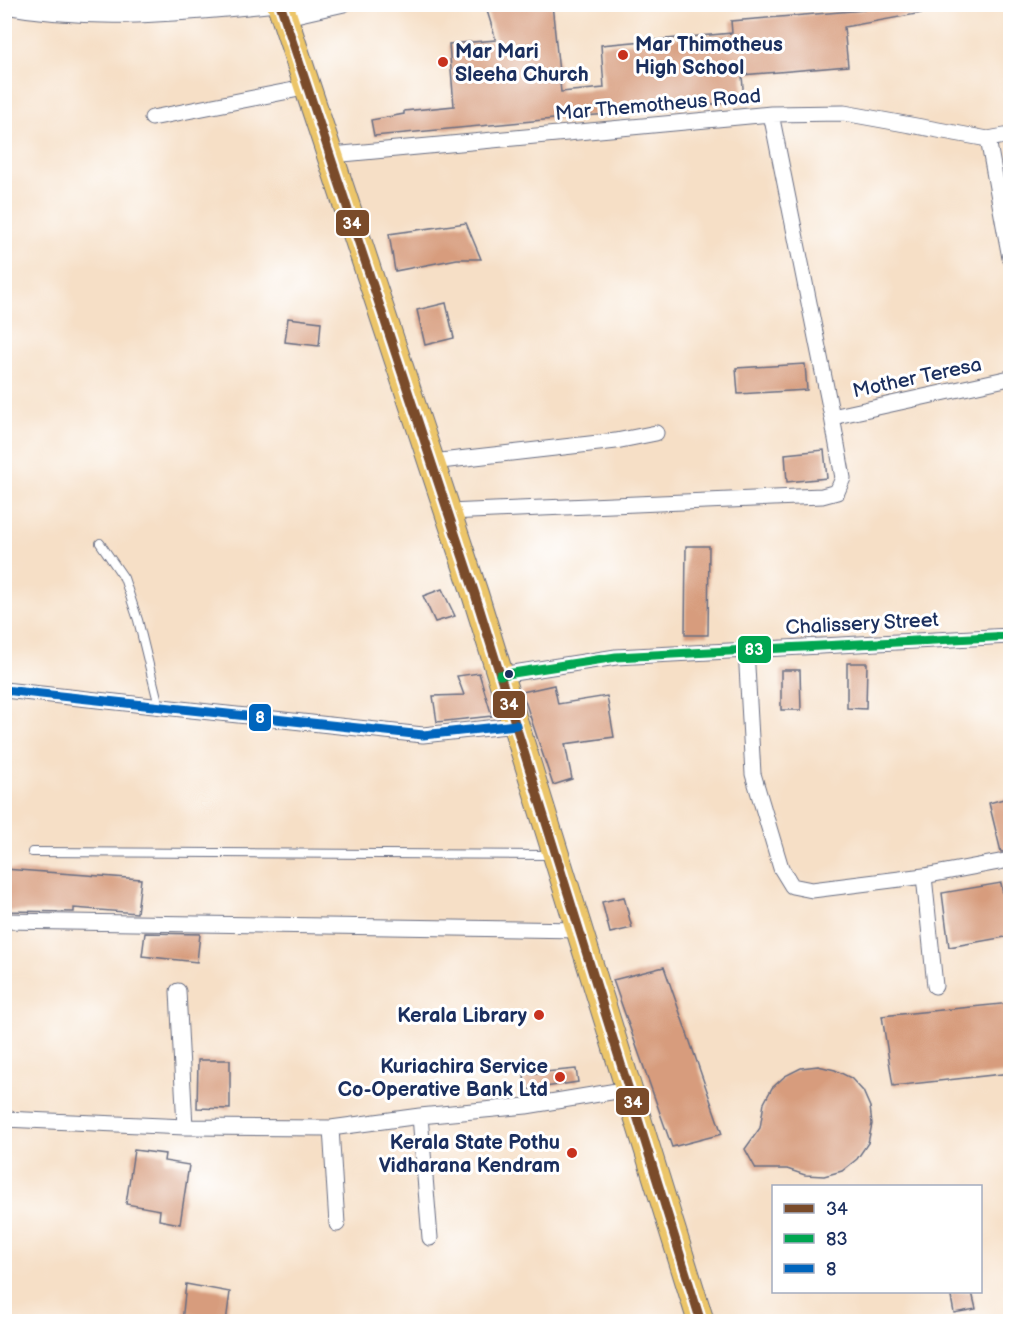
<svg xmlns="http://www.w3.org/2000/svg" width="1015" height="1326" viewBox="0 0 1015 1326" font-family="'Balsamiq Sans',sans-serif">
<style>
.building{fill:#d79c7d}
.lines{fill:none;stroke-linecap:round;stroke-linejoin:round}
.lane-casing{stroke:#686d82;stroke-width:10}
.street-casing{stroke:#686d82;stroke-width:17}
.primary-casing{stroke:#686d82;stroke-width:28}
.lane{stroke:#fff;stroke-width:8}
.street{stroke:#fff;stroke-width:15}
.primary{stroke:#ecc569;stroke-width:26}
.bus-1-casing{stroke:#fff;stroke-width:14}
.bus-2-casing{stroke:#fff;stroke-width:14}
.bus-3-casing{stroke:#fff;stroke-width:14}
.bus-1{stroke:#7a4b2a;stroke-width:9}
.bus-2{stroke:#00a651;stroke-width:9}
.bus-3{stroke:#0065bd;stroke-width:9}
.poi-dot{fill:#c8321e;stroke:#fff;stroke-width:2}
.bus-dot{fill:#1b2f5e;stroke:#fff;stroke-width:2}
.labels{text-anchor:middle;stroke-width:6;stroke-linejoin:round;paint-order:stroke}
.poi-label{font-size:20px;font-weight:bold;fill:#1b2f5e;stroke:#fff;text-anchor:end}
.street-label{font-size:20px;fill:#1b2f5e;stroke:#fff}
.line-badge{stroke:#fff;stroke-width:2}
.badge-label{font-size:16px;text-anchor:middle;font-weight:bold;fill:#fff}
</style>
<rect width="100%" height="100%" fill="#fff"/>
<filter id="ink" filterUnits="userSpaceOnUse"><feTurbulence type="fractalNoise" baseFrequency=".0167" numOctaves="2"/><feDisplacementMap in="SourceGraphic" scale="12" xChannelSelector="R" yChannelSelector="G"/><feConvolveMatrix kernelMatrix="1 2 1 2 8 2 1 2 1" color-interpolation-filters="sRGB"/></filter>
<filter id="wash" filterUnits="userSpaceOnUse"><feTurbulence type="fractalNoise" baseFrequency=".008" numOctaves="4" result="noise"/><feDisplacementMap in="SourceGraphic" scale="24" xChannelSelector="R" yChannelSelector="G"/><feGaussianBlur stdDeviation="1.35" result="paint"/><feColorMatrix in="noise" values="0 0 0 0 0 0 0 0 0 0 0 0 0 0 0 0 0 1.4 0 .05"/><feComposite in="paint" operator="in"/></filter>
<g filter="url(#wash)">
<rect width="100%" height="100%" fill="#f6dfc6"/>
<g id="blocks">
<path class="building" d="M485,4H552L561,92L604,88L601,45L732,33L731,21L864,10L863,4H921L922,13L844,27L848,66L742,75L744,101L374,136L371,120L404,114V111L454,106L449,44L496,40Z
M466,223L481,259H457L395,271L389,234Z
M446,303L454,338L425,345L417,310Z
M288,318L321,322L319,346L285,342Z
M805,364L807,390L738,394L736,368Z
M824,450L827,478L787,482L785,454Z
M686,546H709L708,635H685Z
M442,589L455,616L435,622L423,596Z
M847,663H867L866,709L847,708Z
M781,670H800L801,710H781Z
M479,673L492,716L437,722L433,696L464,695L457,676Z
M554,685L558,704L607,696L614,737L565,744L572,779L553,785L522,692Z
M1011,797V851L1001,852L989,803Z
M4,869L141,879L137,913L74,908V912L4,911Z
M1001,883L1011,936L949,947L942,893Z
M624,897L632,928L610,933L602,902Z
M145,933L200,934L197,962L142,956Z
M664,967L722,1134L672,1147L613,980Z
M1011,1003V1073L893,1086L882,1016Z
M198,1060H230V1109L197,1108Z
M818,1066L835,1070L851,1078L863,1091L870,1107L872,1124L868,1143L857,1159L842,1171L824,1176L805,1175L787,1169H756L745,1149L760,1128L764,1103L772,1088L785,1076L801,1068Z
M576,1069L578,1082L525,1090L524,1074Z
M134,1150L165,1154L164,1161L189,1165L180,1224L159,1220L160,1210L126,1204Z
M186,1284L230,1292L226,1322H182Z
M950,1292H972L976,1309L954,1313Z"/>
</g>
</g>
<g filter="url(#ink)">
<use href="#blocks" fill-opacity="0" stroke="#686d82" stroke-width="1.5"/>
<g class="lines">
<defs>
<path id="lane" d="M100,543L124,578L138,620L159,706
M32,852L552,855"/>
<path id="street" d="M4,6C95,23 187,13 278,4
M287,17L344,4
M152,118L309,87
M988,139L1010,258
M332,155L771,114L844,113L988,139L1010,135
M832,417L1010,378
M432,462L616,441L656,433
M448,512L822,496L837,492L843,478L832,417L771,114
M746,649L753,774L781,868L792,886L812,890L924,876L1010,860
M500,675L616,657L1010,636
M4,690L423,735L516,725
M924,876L935,986
M4,921L580,930
M178,991L185,1127
M420,1116L430,1238
M4,1119L185,1127L331,1128L420,1116L526,1106L629,1089
M331,1128L337,1224"/>
<path id="primary" d="M280,4L475,594L701,1322"/>
</defs>
<use href="#lane" class="lane-casing"/>
<use href="#street" class="street-casing"/>
<use href="#primary" class="primary-casing"/>
<use href="#lane" class="lane"/>
<use href="#street" class="street"/>
<use href="#primary" class="primary"/>
<defs>
<path id="bus-1" d="M280,4L475,594L701,1322"/>
<path id="bus-2" d="M500,675L616,657L1010,636"/>
<path id="bus-3" d="M4,690L423,735L516,725"/>
</defs>
<use href="#bus-1" class="bus-1-casing"/>
<use href="#bus-2" class="bus-2-casing"/>
<use href="#bus-3" class="bus-3-casing"/>
<use href="#bus-1" class="bus-1"/>
<use href="#bus-2" class="bus-2"/>
<use href="#bus-3" class="bus-3"/>
</g>
</g>
<g class="poi-dot">
<circle cx="623" cy="55" r="6"/>
<circle cx="443" cy="62" r="6"/>
<circle cx="539" cy="1015" r="6"/>
<circle cx="560" cy="1077" r="6"/>
<circle cx="572" cy="1153" r="6"/>
</g>
<circle class="bus-dot" cx="509" cy="674" r="5"/>
<g class="labels">
<g class="poi-label">
<text x="635" y="51" text-anchor="start">Mar Thimotheus<tspan x="635" dy="23">High School</tspan></text>
<text x="455" y="58" text-anchor="start">Mar Mari<tspan x="455" dy="23">Sleeha Church</tspan></text>
<text x="527" y="1022">Kerala Library</text>
<text x="548" y="1073">Kuriachira Service<tspan x="548" dy="23">Co-Operative Bank Ltd</tspan></text>
<text x="560" y="1149">Kerala State Pothu<tspan x="560" dy="23">Vidharana Kendram</tspan></text>
</g>
<g class="street-label">
<text transform="translate(658 104) rotate(-5)" y="7">Mar Themotheus Road</text>
<text transform="translate(917 377) rotate(-12)" y="7">Mother Teresa</text>
<text transform="translate(862 623) rotate(-3)" y="7">Chalissery Street</text>
</g>
</g>
<g class="line-badge">
<rect x="335" y="209" width="35" height="28" rx="6" fill="#7a4b2a"/>
<rect x="737" y="635" width="35" height="29" rx="6" fill="#00a651"/>
<rect x="492" y="690" width="34" height="29" rx="6" fill="#7a4b2a"/>
<rect x="248" y="703" width="24" height="29" rx="6" fill="#0065bd"/>
<rect x="615" y="1087" width="35" height="29" rx="6" fill="#7a4b2a"/>
</g>
<g class="badge-label">
<text x="352" y="229">34</text>
<text x="754" y="655">83</text>
<text x="509" y="710">34</text>
<text x="260" y="723">8</text>
<text x="633" y="1108">34</text>
</g>
<rect width="1015" height="1326" fill="none" stroke="#fff" stroke-width="24"/>
<rect x="772" y="1185" width="210" height="108" fill="#ffffff" stroke="#a4acbf" stroke-width="1.5"/>
<rect x="784" y="1204" width="30" height="9" fill="#7a4b2a" stroke="#a4acbf" stroke-width="1.5"/>
<text x="826" y="1215" font-size="18" fill="#1b2f5e">34</text>
<rect x="784" y="1234" width="30" height="9" fill="#00a651" stroke="#a4acbf" stroke-width="1.5"/>
<text x="826" y="1245" font-size="18" fill="#1b2f5e">83</text>
<rect x="784" y="1264" width="30" height="9" fill="#0065bd" stroke="#a4acbf" stroke-width="1.5"/>
<text x="826" y="1275" font-size="18" fill="#1b2f5e">8</text>
</svg>
